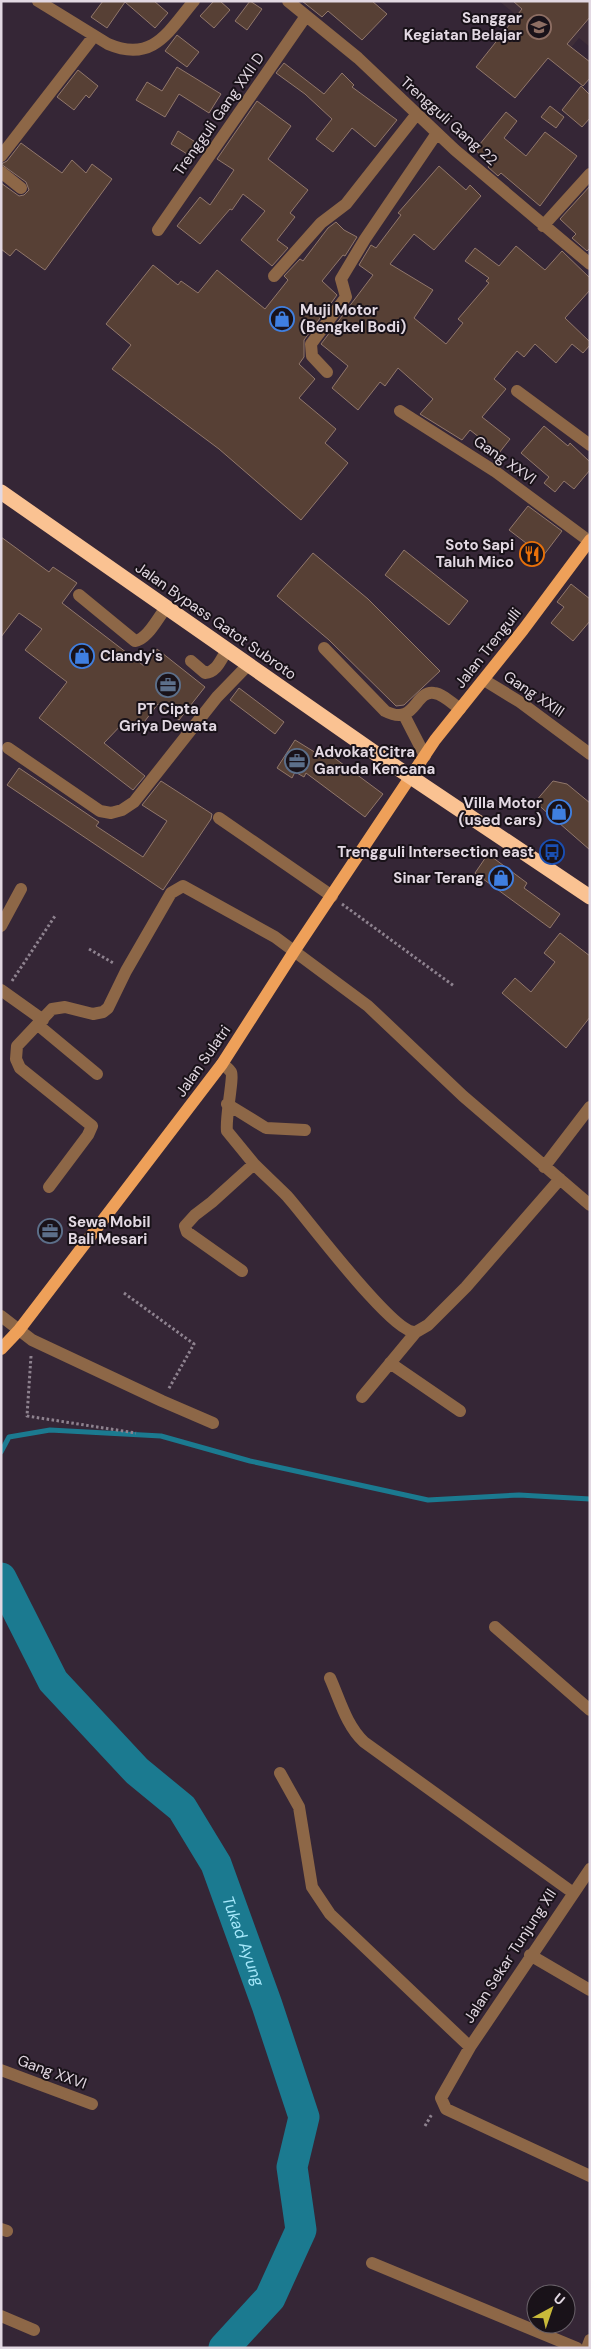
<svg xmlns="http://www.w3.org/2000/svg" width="591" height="2349" viewBox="0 0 591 2349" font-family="'DM Sans',sans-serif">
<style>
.education{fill:#3f2e38}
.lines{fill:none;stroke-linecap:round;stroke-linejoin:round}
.stream{stroke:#1b7a90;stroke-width:5}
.river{stroke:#1b7a90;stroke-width:31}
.building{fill:#574035;stroke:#91776b}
.path{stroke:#8e828f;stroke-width:3;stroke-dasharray:2.5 2.5;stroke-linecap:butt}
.minor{stroke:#8d6747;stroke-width:12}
.major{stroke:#eea059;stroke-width:12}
.highway{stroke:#fac292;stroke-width:15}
.labels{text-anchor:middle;stroke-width:4;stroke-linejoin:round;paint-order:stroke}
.poi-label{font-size:15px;font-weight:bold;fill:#e2d8e2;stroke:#191219;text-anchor:end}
.street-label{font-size:15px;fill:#e2d8e2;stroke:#191219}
.water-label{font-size:16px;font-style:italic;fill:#a6e8fb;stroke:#191219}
</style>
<rect width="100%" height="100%" fill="#352636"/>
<path class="education" d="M499,1H513L590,17V47L579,38L565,55Z"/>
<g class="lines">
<path class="stream" d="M1,1452L9,1437L50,1430L161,1436L250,1461L428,1500L519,1495L590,1499"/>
<path class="river" id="s1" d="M1,1578L53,1681L137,1771L182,1808L216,1864L267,2005L304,2117L292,2167L301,2230L270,2298L224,2348"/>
</g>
<path class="building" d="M103,1H154L168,13L155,28L125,2L107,28L91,17Z
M214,1H220L230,10L214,28L200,16Z
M250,1L262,9L247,30L235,21Z
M302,1H372L387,14L362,40L328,11L322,17Z
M513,1H590V17L567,44L590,62V78L583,86L548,58L515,98L476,67L522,9Z
M177,35L199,52L187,67L165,51Z
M284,63L324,94L342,73L354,85L352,87L397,120L375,147L352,128L333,152L316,139L332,119L305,94L276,73Z
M177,67L221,94L209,113L179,94L165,117L136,100L147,82L162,91Z
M78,70L98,86L89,98L86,95L74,110L57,97Z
M581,86L590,95V118L582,127L562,110Z
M257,101L291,126L268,159L308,190L290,213L295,217L277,240L288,248L272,266L241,240L265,211L243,194L232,210L230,209L200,244L177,226L200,197L210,205L234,170L217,159Z
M550,106L564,117L556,128L541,117Z
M506,112L517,121L504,138L526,156L545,132L577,156L540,206L501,173L498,176L488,167L491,163L475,150Z
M178,131L200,145L192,157L171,144Z
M21,143L62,173L72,160L86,173L92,164L112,179L45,270L16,249L10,256L1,249V183L19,196L24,195L29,190L26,182L1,164L7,161Z
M439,166L466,190L470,185L481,196L434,250L414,234L390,264L433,290L414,318L446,344L463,323L458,319L489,283L486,281L489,278L465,261L475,248L499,266L516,246L545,270L562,251L590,278V290L565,318L590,342V345L583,353L572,344L556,363L535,344L524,357L517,351L494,379L506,389L482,417L510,439L499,453L470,430L462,440L420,414L433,399L398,368L385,386L380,382L358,410L332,388L348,366L321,344L373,275L359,265L371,245L376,248L401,215L398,213Z
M590,186V248L587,251L572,238L576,234L560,219Z
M336,222L344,230L357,237L345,256L343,255L322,281L337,295L304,340V357L299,364L315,379L299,398L336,429L325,443L348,463L301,520L219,449L112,369L131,345L106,324L153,265L178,285L181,281L198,293L217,270L265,309L288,280L284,276L300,259L303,261L328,228Z
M544,426L568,446L570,443L590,462V470L574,489L564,481L555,492L544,483L549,477L521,453Z
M528,506L562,531L543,556L509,530Z
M1,537L49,572L53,567L77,583L62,603L144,666L157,649L205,687L179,720L158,704L138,730L126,720L104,743L145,776L133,790L39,718L67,682L25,650L42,629L19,613L1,637Z
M404,550L468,601L449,625L385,575Z
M313,553L368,599L440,671L404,705L396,706L329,640L277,596Z
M571,584L590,599V621L573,641L551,623L564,607L557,602Z
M239,688L284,722L275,734L230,700Z
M295,740L321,756L325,751L383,794L365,817L306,773L304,777L295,772L292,778L277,768Z
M19,768L99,822L96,826L143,857L167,821L142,805L161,781L212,814L211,819L163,890L7,785Z
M553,781L567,784L590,803V850L535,802Z
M488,854L527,883L524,888L560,914L550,928L475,873Z
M560,933L590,956V1017L566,1048L502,993L515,978L531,992L555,962L544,953Z"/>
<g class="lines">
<path class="path" d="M342,904L454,986
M89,949L115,964
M12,981L55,916
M124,1293L194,1344L168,1390
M31,1356L27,1416L136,1433
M425,2126L432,2114"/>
<path class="minor" d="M38,1L108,44C153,63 168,32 194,1
M288,1L358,58L455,150L590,264
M1,156L94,36
M1,172L21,188
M543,226L590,174
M158,230L306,16
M274,276L321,223L346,204L416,115
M327,372L312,356L311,344L346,297L341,279L365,239L437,133
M517,391L590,445
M400,411L496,472L589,541
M79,595L135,641C148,639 158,617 166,608
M324,648L385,711C416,727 414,690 434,693C443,694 453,704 460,709
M191,661L205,673C217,672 221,659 227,650
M484,680L520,702L590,754
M404,715L425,756
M8,748L100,811L111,813L122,810L134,802L217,697L248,665
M219,818L332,896
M1,926L21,889
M1,990L43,1020
M38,1025L97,1074
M222,1064C225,1066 229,1069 231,1072C234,1077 225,1119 227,1131L254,1164
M227,1104L266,1128L305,1130
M544,1167L590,1107
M49,1187L88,1135L92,1126L20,1068L16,1059L17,1046L52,1009L65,1007L93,1014L103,1012L108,1008L126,971L171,893L183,886L275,937L368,1006L463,1096L590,1205
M242,1271L187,1232L185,1226L195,1215L212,1202L254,1164C265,1175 276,1185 287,1196C306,1217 393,1335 416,1332L428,1325L466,1287L560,1179
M1,1316L32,1340L162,1401L213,1423
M390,1363L460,1411
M362,1397L416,1332
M495,1627L590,1710
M330,1678C340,1700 346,1725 364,1742L572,1892
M280,1773L299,1807L312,1887L330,1914L470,2047
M590,1869L470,2047L441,2098L446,2109L590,2176
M530,1955L590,1990
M1,2070L92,2104
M1,2229L7,2231
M372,2263L577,2348
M1,2316L34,2330
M587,2348L590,2340"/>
<path class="major" d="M1,1349L19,1330L222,1064L295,950L435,740L523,630L590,540"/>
<path class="highway" d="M1,492L375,753L590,897"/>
</g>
<defs>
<symbol id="school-ring" viewBox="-11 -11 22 22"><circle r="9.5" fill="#191219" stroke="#8d6e63" stroke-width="1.5"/><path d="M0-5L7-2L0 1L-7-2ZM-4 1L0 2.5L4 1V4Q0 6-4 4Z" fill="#8d6e63"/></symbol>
<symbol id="shop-ring" viewBox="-11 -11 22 22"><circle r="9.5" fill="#191219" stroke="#3f7fe0" stroke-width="1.5"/><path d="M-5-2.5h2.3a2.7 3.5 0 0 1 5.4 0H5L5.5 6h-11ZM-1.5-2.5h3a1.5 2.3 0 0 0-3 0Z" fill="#3f7fe0"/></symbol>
<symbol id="restaurant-ring" viewBox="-11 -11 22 22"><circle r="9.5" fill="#191219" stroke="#e8710a" stroke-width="1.5"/><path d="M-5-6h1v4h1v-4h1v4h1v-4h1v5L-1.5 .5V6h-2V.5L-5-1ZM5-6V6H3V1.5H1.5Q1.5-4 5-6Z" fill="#e8710a"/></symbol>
<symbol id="office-ring" viewBox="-11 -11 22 22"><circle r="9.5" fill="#191219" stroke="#5c6f8a" stroke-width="1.5"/><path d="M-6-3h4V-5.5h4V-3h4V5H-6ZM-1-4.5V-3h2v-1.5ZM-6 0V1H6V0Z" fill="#5c6f8a"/></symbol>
<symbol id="bus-ring" viewBox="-11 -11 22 22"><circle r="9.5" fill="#191219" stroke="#1a4fb4" stroke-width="1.5"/><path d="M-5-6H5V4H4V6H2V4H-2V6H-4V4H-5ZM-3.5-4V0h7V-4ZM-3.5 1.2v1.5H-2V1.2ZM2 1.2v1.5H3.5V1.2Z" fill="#1a4fb4"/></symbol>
</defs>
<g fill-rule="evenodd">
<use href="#school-ring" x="525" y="13" width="28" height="28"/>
<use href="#shop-ring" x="268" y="305" width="28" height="28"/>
<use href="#restaurant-ring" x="518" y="540" width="28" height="28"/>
<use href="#shop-ring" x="68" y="642" width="28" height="28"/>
<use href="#office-ring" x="154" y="671" width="28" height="28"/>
<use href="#office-ring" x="283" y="747" width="28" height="28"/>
<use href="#shop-ring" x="545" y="798" width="28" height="28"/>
<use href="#bus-ring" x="538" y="838" width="28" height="28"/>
<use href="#shop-ring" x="487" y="864" width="28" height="28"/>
<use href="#office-ring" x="36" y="1217" width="28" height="28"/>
</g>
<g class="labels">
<g class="poi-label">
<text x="522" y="23">Sanggar<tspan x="522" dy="17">Kegiatan Belajar</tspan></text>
<text x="300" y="315" text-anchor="start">Muji Motor<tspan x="300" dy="17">(Bengkel Bodi)</tspan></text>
<text x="514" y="550">Soto Sapi<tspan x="514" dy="17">Taluh Mico</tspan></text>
<text x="100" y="661" text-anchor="start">Clandy's</text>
<text x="168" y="714" text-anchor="middle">PT Cipta<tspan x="168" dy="17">Griya Dewata</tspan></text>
<text x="314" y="757" text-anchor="start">Advokat Citra<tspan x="314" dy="17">Garuda Kencana</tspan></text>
<text x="542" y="808">Villa Motor<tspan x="542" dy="17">(used cars)</tspan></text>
<text x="534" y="857">Trengguli Intersection east</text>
<text x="484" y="883">Sinar Terang</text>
<text x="68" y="1227" text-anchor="start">Sewa Mobil<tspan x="68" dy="17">Bali Mesari</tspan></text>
</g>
<g class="street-label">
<text transform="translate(219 114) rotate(-55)" y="5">Trengguli Gang XXII D</text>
<text transform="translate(449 121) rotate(42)" y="5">Trengguli Gang 22</text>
<text transform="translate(505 460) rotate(35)" y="5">Gang XXVI</text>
<text transform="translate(216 621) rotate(35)" y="5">Jalan Bypass Gatot Subroto</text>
<text transform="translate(488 648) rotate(-52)" y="5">Jalan Trengulli</text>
<text transform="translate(534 694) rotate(34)" y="5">Gang XXIII</text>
<text transform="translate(203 1061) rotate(-55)" y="5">Jalan Sulatri</text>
<text transform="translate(510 1956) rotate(-57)" y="5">Jalan Sekar Tunjung XII</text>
<text transform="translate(52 2072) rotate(20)" y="5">Gang XXVI</text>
</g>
<g class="water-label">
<text dy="6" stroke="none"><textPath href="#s1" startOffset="444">Tukad Ayung</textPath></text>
</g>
</g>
<rect width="591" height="2349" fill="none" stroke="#e2d8e2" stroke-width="5"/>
<g transform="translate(551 2309) rotate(40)"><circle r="24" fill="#191219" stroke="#696169"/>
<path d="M0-4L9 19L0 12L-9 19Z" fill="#c9ba3a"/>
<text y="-8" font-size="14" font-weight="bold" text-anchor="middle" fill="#e2d8e2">U</text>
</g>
</svg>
